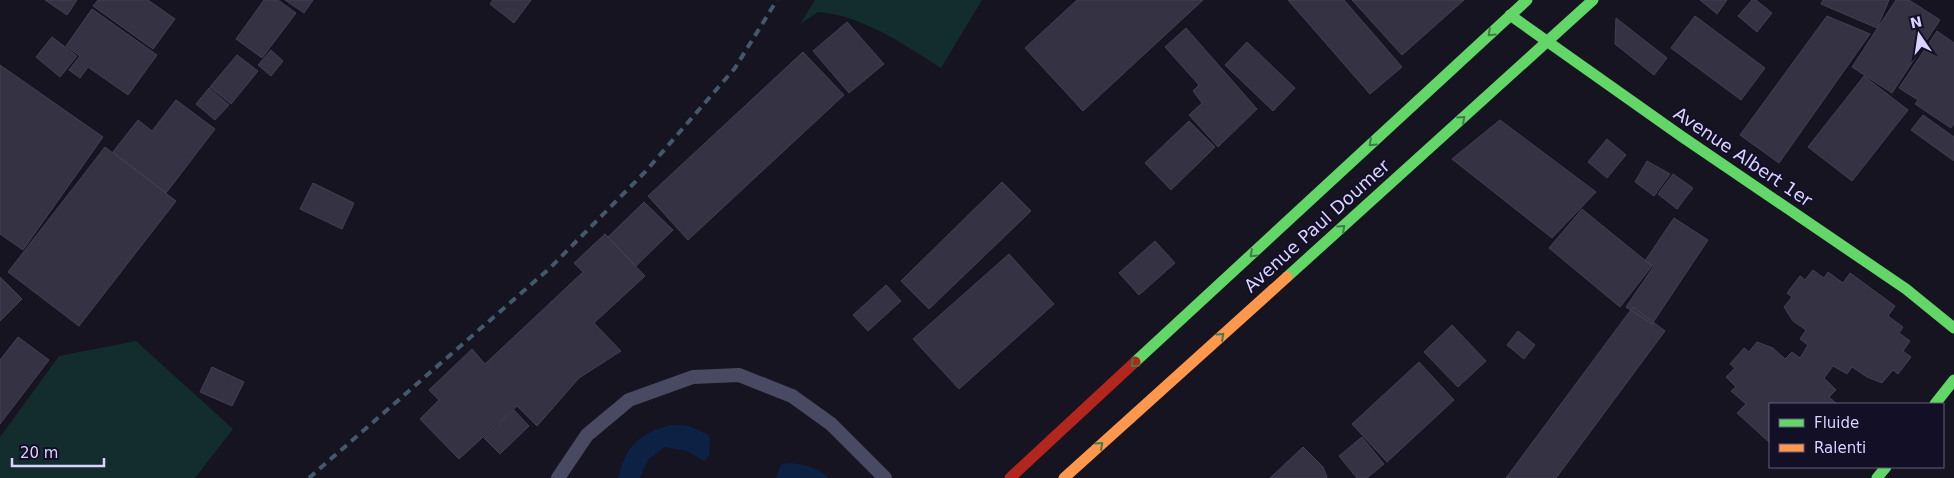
<svg xmlns="http://www.w3.org/2000/svg" width="1954" height="478" viewBox="0 0 1954 478" font-family="'DejaVu Sans',sans-serif">
<style>
.green{fill:#132c2d}
.water{fill:#0d2144}
.building{fill:#343243;stroke:#433f54}
.lines{fill:none;stroke-linecap:round;stroke-linejoin:round}
.lane{stroke:#4a4962;stroke-width:14}
.fast{stroke:#63d668;stroke-width:11}
.slow{stroke:#ff974d;stroke-width:11}
.jam{stroke:#b3261e;stroke-width:11}
.rail{stroke:#43596b;stroke-width:4;stroke-dasharray:8 6;stroke-linecap:butt}
.oneway{stroke:#3f7c4a}
.labels{text-anchor:middle;stroke-width:4;stroke-linejoin:round;paint-order:stroke}
.street-label{font-size:18px;fill:#d9d4ff;stroke:#130f26}
</style>
<rect width="100%" height="100%" fill="#161421"/>
<path class="green" d="M815,0H982L941,68C903,44 864,16 818,12L800,24Z
M136,341L233,429L195,478H0V437L59,356Z"/>
<path class="water" d="M671,425L689,426L709,435L710,444L709,456L704,461L687,451L665,447L648,460L640,478H618C625,447 640,432 671,425Z
M792,463C806,465 818,468 829,478H776L781,464Z"/>
<path class="building" d="M45,0H77L67,15Z
M98,0H148L175,19L153,49L93,6Z
M264,0H278L296,13L262,58L236,39Z
M285,0H313L304,13Z
M493,0H531L514,23L490,4Z
M1077,0H1203L1083,111L1025,48Z
M1288,0H1344L1402,67L1370,94Z
M1352,0H1464L1402,55Z
M1700,0H1727L1717,14Z
M1752,0H1756L1772,13L1757,32L1738,16Z
M1823,0H1889L1877,28L1821,4Z
M1896,0H1909L1940,20L1892,93L1852,67Z
M92,9L157,55L128,95L88,67L80,78L69,70L80,56L66,46Z
M1695,16L1765,68L1741,100L1671,48Z
M1827,16L1870,34L1779,163L1740,135Z
M1616,18L1667,58L1654,75L1615,44Z
M847,22L884,64L849,93L813,51Z
M1186,28L1257,109L1218,147L1189,115L1202,103L1193,91L1199,85L1165,47Z
M1937,31L1954,43V124L1951,128L1915,104L1918,100L1899,88Z
M52,37L77,56L60,77L36,57Z
M1247,42L1295,88L1273,111L1225,65Z
M271,50L283,61L271,76L258,65Z
M803,52L844,95L688,240L648,196Z
M237,55L258,71L231,104L210,87Z
M0,65L103,137L23,250L0,234Z
M1864,76L1908,110L1852,181L1808,147Z
M209,88L229,105L215,120L196,104Z
M176,100L215,129L166,193L113,152L138,120L152,131Z
M1923,115L1954,137V161L1911,130Z
M1500,120L1596,192L1552,238L1452,159Z
M1189,121L1215,147L1171,190L1145,163Z
M1607,139L1626,155L1607,178L1588,162Z
M105,147L176,201L79,326L8,272Z
M1647,161L1670,174L1654,196L1635,182Z
M1673,174L1693,188L1677,209L1658,194Z
M1002,182L1031,211L929,309L901,281Z
M313,183L354,203L342,229L300,209Z
M644,202L673,230L636,266L608,237Z
M1582,209L1652,266L1620,307L1549,248Z
M1674,218L1708,240L1652,324L1626,307L1654,266L1645,261Z
M605,234L645,276L594,323L621,351L579,378L537,426L517,406L459,459L420,419L439,400L429,390L472,349L485,364L583,272L574,263Z
M1155,241L1175,263L1139,295L1119,273Z
M1009,254L1054,304L959,389L913,339Z
M1813,270L1824,278L1828,272L1843,283L1850,273L1895,306L1888,316L1903,327L1899,333L1910,341L1903,351L1911,357L1898,374L1893,370L1882,383L1867,377L1852,367L1847,374L1833,366L1824,378L1836,390L1829,397L1837,404H1770V443L1737,413L1746,404L1731,391L1736,387L1726,377L1735,368L1730,364L1744,348L1749,352L1757,342L1773,348L1785,359L1792,352L1800,358L1808,345L1800,339L1806,330L1793,321L1784,307L1792,297L1787,293L1800,276L1805,280Z
M0,277L22,299L0,321Z
M886,285L901,301L868,331L853,315Z
M1633,307L1665,331L1556,478H1506Z
M1452,325L1486,361L1458,387L1424,352Z
M1518,331L1535,345L1524,359L1507,345Z
M18,337L49,360L0,424V360Z
M1419,362L1454,400L1387,462L1352,424Z
M212,367L244,382L232,406L200,392Z
M514,410L529,426L500,454L484,438Z
M1362,437L1384,464L1367,478H1357L1339,456Z
M1303,447L1323,467L1327,477L1326,478H1270Z"/>
<g class="lines">
<path class="lane" d="M558,478L587,435L629,400L693,377L739,375L792,396L831,424L885,478"/>
<path class="fast" d="M1510,15L1681,136L1906,289L1954,328
M1287,277L1593,0
M1135,362L1527,0
M1935,404L1954,380
M1877,478L1886,467"/>
<path class="slow" d="M1064,478L1287,277"/>
<path class="jam" d="M1010,478L1135,362"/>
<path class="rail" d="M309,478L550,268L646,171L735,68L777,0"/>
</g>
<defs><path id="oneway-chevron" d="M-2-3.5L2.5 0L-2 3.5" fill="none" stroke-width="1.6" stroke-linecap="round" stroke-linejoin="round" transform="scale(1.25)"/></defs>
<g class="oneway">
<use href="#oneway-chevron" transform="translate(1491 33) rotate(137)"/>
<use href="#oneway-chevron" transform="translate(1462 119) rotate(-42)"/>
<use href="#oneway-chevron" transform="translate(1372 143) rotate(137)"/>
<use href="#oneway-chevron" transform="translate(1342 228) rotate(-42)"/>
<use href="#oneway-chevron" transform="translate(1253 254) rotate(137)"/>
<use href="#oneway-chevron" transform="translate(1221 336) rotate(-42)"/>
<use href="#oneway-chevron" transform="translate(1134 364) rotate(137)"/>
<use href="#oneway-chevron" transform="translate(1100 445) rotate(-42)"/>
</g>
<g class="labels">
<g class="street-label">
<text transform="translate(1743 157) rotate(34)" y="6">Avenue Albert 1er</text>
<text transform="translate(1317 226) rotate(-42)" y="6">Avenue Paul Doumer</text>
</g>
</g>
<rect x="1769" y="403" width="175" height="65" fill="#130f26" stroke="#625e7d"/>
<rect x="1779" y="419" width="25" height="8" fill="#63d668" stroke="#625e7d"/>
<text x="1814" y="428" font-size="15" fill="#d9d4ff">Fluide</text>
<rect x="1779" y="444" width="25" height="8" fill="#ff974d" stroke="#625e7d"/>
<text x="1814" y="453" font-size="15" fill="#d9d4ff">Ralenti</text>
<g transform="translate(1919 35) rotate(347)" stroke="#130f26" stroke-width="4" paint-order="stroke">
<path d="M0-4L9 19L0 12L-9 19Z" fill="#d9d4ff"/>
<text y="-8" font-size="14" font-weight="bold" text-anchor="middle" fill="#d9d4ff">N</text>
</g>
<path d="M12 458v8h92v-8" fill="none" stroke="#d9d4ff" stroke-width="2.5"/>
<text x="20" y="458" font-size="15" fill="#d9d4ff" stroke="#130f26" stroke-width="4" paint-order="stroke">20 m</text>
</svg>
